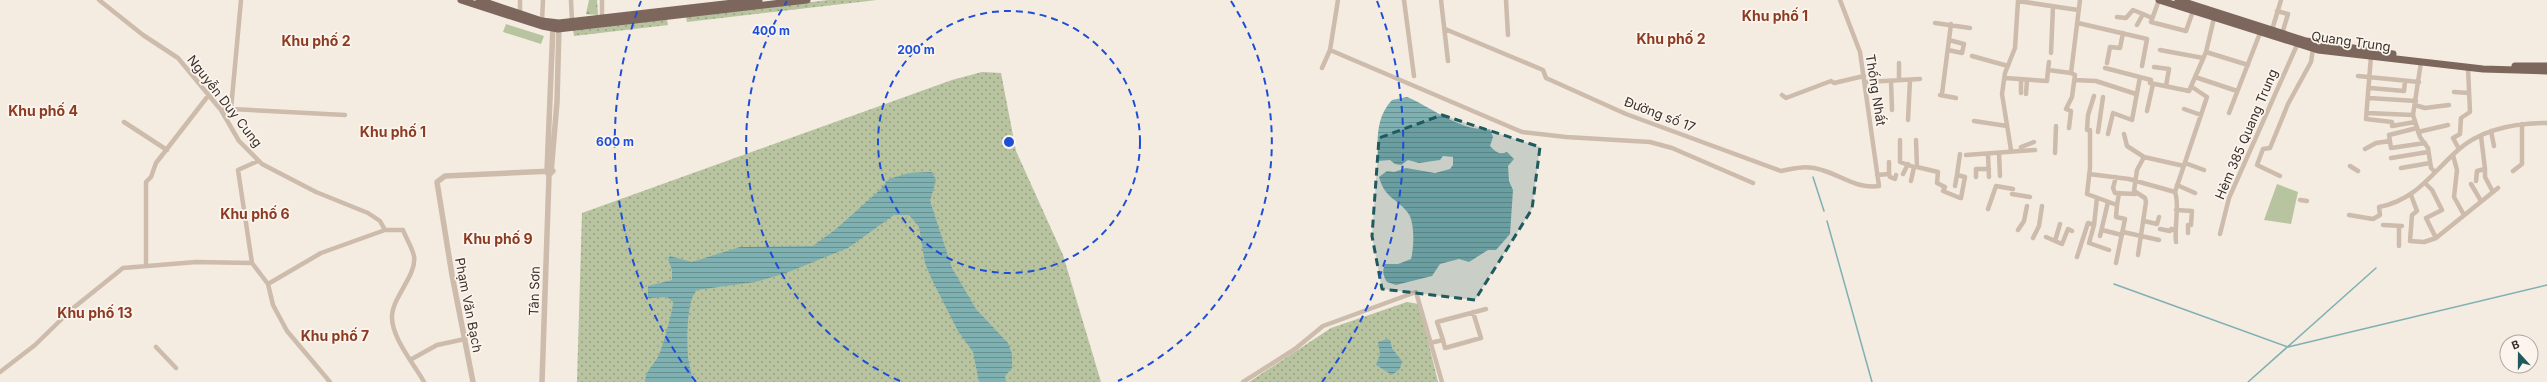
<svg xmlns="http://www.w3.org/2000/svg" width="2547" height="382" viewBox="0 0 2547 382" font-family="Inter,sans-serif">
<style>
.grass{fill:url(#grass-dots)}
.forest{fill:url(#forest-firs)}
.pitch{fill:#b8c4a0}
.water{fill:url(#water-rules)}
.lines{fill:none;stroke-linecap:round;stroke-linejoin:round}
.stream{stroke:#7fb0b2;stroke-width:1.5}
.minor{stroke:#cdbbac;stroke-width:4.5}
.tertiary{stroke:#cdbbac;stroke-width:5.5}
.primary{stroke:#7d675c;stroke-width:7}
.marked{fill:#1f5a5e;fill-opacity:0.2;stroke:#1f5a5e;stroke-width:3;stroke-dasharray:8 5;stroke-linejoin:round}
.ring{fill:none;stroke:#1d4ed8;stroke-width:2;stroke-dasharray:7 5}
.labels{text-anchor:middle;stroke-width:3.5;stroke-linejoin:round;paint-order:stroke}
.street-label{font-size:13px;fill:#3b302b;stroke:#fbf5ee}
.neighbourhood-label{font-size:14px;font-weight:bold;fill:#8c3b22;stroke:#fbf5ee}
.centre{fill:#1d4ed8;stroke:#fbf5ee;stroke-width:2}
.ring-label{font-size:12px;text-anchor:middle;font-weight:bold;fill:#1d4ed8;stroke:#fbf5ee;stroke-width:3.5;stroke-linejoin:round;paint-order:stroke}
</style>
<defs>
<pattern id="grass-dots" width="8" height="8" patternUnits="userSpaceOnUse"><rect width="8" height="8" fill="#b8c4a0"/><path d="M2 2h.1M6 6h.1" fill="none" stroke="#97a083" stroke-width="1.8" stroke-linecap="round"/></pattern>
<pattern id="forest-firs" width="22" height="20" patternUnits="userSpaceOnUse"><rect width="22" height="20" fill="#b8c4a0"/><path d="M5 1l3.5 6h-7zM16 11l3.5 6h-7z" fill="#97a083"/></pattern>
<pattern id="water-rules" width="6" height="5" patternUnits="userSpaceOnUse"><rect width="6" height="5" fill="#7fb0b2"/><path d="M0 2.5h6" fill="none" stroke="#699091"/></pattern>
</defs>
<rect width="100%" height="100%" fill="#f4ebe1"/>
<path class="grass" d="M828,0H877L687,22L686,17Z
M667,19L668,25L574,36L573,30Z
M982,72L1001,73L1016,151L1063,255L1101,382H577L582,213L952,80Z
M1407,302L1419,304L1438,382H1249L1331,328Z"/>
<path class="forest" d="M589,0H597L598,15L586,14Z"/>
<path class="pitch" d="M506,24L544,36L541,44L503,32Z
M2277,184L2298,192L2291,224L2264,220Z"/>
<path class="water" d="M1407,97C1433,108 1461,132 1490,129L1493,137L1490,146C1496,152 1499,155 1507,152L1514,159L1508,166L1509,181L1513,190L1510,234L1496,250H1488L1469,262L1459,259L1440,264L1432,276L1396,285L1387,282C1383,275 1382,272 1385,264H1398L1411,259C1414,248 1415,222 1408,213C1397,198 1385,199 1379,177L1387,171L1394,172L1406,168L1435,173L1450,169L1453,165V157L1443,156L1440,160L1419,163L1408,160L1401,165L1395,164L1390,160L1378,161C1377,139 1376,117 1392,100Z
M932,172L936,180L930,201L952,268L976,309L1008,343L1012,354V368L1005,376L1006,382H979L973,352L958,331L932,280L925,263L919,227L909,215H894L848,248L786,273L755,282L697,290C686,300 687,343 688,357C689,366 692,374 693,382H645C645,372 653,365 658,357C662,350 673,310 673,302L667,297L648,298V286L672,280V270L668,259L670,256L692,262L740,247L813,246L836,229L881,189L889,179L909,173Z
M1387,339L1390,340L1392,348L1402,361L1400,369L1392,375L1376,365L1380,354L1378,342Z"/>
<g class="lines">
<path class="stream" d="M1813,177L1824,211
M1827,221L1872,382
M2114,284L2288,347L2547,285
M2248,382L2376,268"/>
<path class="minor" d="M99,0L143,35L178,58L221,110L239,141L262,164L316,192L368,213L380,221L385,230H403C406,238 412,247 414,256C417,275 393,296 392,316C391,337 414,364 424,382
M571,0L572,22
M602,0V18
M1404,0L1414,76
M1441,0L1448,61
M1506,0L1508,35
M2159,0L2151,22L2186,31L2193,11
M2277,11L2288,14L2282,34
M520,12V0
M2117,17L2126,18L2133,10L2143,14
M542,21L543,0
M1935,23L1970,28
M2078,23L2147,39L2142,66
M2137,25L2143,14L2152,18
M1445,29L1543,70L1546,78L1626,114L1781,171C1795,168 1808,165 1822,170C1842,176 1857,189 1879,186L1860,52L1840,0
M2272,30L2281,0
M1330,50L1522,132L1566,137L1650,142L1672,148L1753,183
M1948,50L1962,53L1964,44L1949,40
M2160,50L2203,58
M2206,52L2248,65
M2051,53L2053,7
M1972,56L2008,66
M2371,56L2366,119L2392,122V126L2415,122
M2421,62L2413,115L2420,137L2428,148L2431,168L2435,172
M2107,63L2110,47L2120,48L2123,33
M2154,67L2169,69L2166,86
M1322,68L1330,50L1338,0
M2105,68L2151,80L2150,83L2189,91L2206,52L2214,18
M2048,70L2049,62
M2358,76L2419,82
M2195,77L2237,91
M2005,78L2047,81L2048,70L2071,73
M1899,80V63
M2074,80L2096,81L2136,94
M1891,81L1892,110
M1866,82L1920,79
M2370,88L2404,91L2405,81
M2454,92L2469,93
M2021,93V79
M1942,94L1951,24
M2026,94L2027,80
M1782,95L1786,98L1831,81L1834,83L1864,76
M1940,95L1956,98
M2369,98L2416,101
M2415,105L2425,108L2449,105
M231,109L345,115
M2184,109L2201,115
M221,110L231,109L241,0
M2147,111L2153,84
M2229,113L2260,33
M2367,113L2413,115
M1908,120L1910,80
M1974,121L2007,126
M124,122L167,150
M2069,128L2071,111L2066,109L2072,97L2075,75L2071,73L2080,0
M2417,128L2389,135L2391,148L2425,143
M2087,130L2088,115L2094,96
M2090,130V168L2087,194L2117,205L2116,217L2125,219L2116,263
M2491,131L2494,146
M2098,132L2103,97
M2418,132L2448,125
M2108,134L2113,113L2132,120L2140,77
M2124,134L2127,146L2144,157L2137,170L2134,191L2145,198L2146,202L2138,255
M1900,140V162L1914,167L1911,181
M1916,140L1917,167L1938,172L1937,183L1945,187L1943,191L1960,198
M2365,149L2376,143L2390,141
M2459,149L2453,138L2460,134L2461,118L2470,112L2468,68
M2011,150L2002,94L2005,73L2015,48L2018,1L2078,10
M2021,150V147L2034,142
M1999,153L2000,176
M2055,153L2056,126
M1960,154L1957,175L1965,177L1961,198
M1966,155L2035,150
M1988,155L1989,177
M2453,155L2457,170L2454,197L2464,215
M2144,157L2184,166
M2391,158L2428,152
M258,161L238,170L252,263L268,284L273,305L287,331L330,382
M1889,162V174
M2185,163L2204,170
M2350,166L2358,171
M2401,168L2430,163
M2485,170V177L2493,192
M2513,171L2522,164V124
M1903,174L1908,164
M2089,174L2129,179L2175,192
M1877,175L1889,174L1890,177L1895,179L1896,175
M2280,176L2257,165L2263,149L2270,148L2288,104L2311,62L2313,49
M1976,177V169H1989
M2116,177L2113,188L2115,193L2135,194
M2476,181L2477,171L2485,169L2481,136
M2425,183L2432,190L2442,210L2426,218L2436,238
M2471,184L2481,201
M2177,185L2195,193
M1955,186L1957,175
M2012,194L2030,197
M2411,195L2417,211L2412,215L2410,241L2424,242L2436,238L2498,188
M2097,198L2094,225L2089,243L2109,250
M2300,200L2307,201
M2117,205L2119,193
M1988,209L1996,186L2013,189
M2176,210L2192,211L2191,225H2188V233
M2349,215L2373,219L2380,215L2379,207C2416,200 2431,174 2458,150C2482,129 2516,123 2547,123
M2144,221L2157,224L2159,217
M2383,225L2402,226
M2399,226V246
M2160,229L2170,231L2171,229L2174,230
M2018,230L2024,221L2027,206
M2102,230L2122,235
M2123,232L2159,240
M2220,234L2229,198L2297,45
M2100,236L2108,202
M2046,237L2062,244L2068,229L2072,231
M2033,238L2039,226L2042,206
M2055,241L2060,224
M2176,242C2174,227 2180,204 2175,192L2207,97L2192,87
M2077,257L2088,223L2094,225
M146,265V182L151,177L156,163L208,96
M268,284L321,253L385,230
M1443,340L1445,348L1481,338L1473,312
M1430,343L1443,340L1437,322L1486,309
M156,347L176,368
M410,360L437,345L465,339
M0,372L35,345L72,309L123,268L196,262L252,263
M1243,382L1295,349L1323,326L1416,292L1442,382"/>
<path class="tertiary" d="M551,173L557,102L559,26
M473,382L452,275L437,182L445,176L553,171
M542,382L549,176L547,171L553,25"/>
<path class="primary" d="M461,0L542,26L558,29L807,0
M479,0L542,21L559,23L759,0
M2159,0L2318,50L2483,69L2547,71
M2178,0L2306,41L2393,54
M2515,66H2547"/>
</g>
<path class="marked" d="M1442,115L1540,147L1532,209L1475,300L1382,289L1372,236L1379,138Z"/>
<g class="ring">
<circle cx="1009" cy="142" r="131"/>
<path d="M900 381A263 263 0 0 1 787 1M1231 1A263 263 0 0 1 1118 381"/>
<path d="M696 382A394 394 0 0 1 641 1M1377 1A394 394 0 0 1 1322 382"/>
</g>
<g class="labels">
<g class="street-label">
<text transform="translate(2351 41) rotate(8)" y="5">Quang Trung</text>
<text transform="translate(1876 90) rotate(81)" y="5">Thống Nhất</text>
<text transform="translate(225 101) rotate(52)" y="5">Nguyễn Duy Cung</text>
<text transform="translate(1660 114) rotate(21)" y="5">Đường số 17</text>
<text transform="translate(2246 134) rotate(-67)" y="5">Hẻm 385 Quang Trung</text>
<text transform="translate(534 291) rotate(-88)" y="5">Tân Sơn</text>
<text transform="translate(469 305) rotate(79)" y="5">Phạm Văn Bạch</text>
</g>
<g class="neighbourhood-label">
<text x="1775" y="21">Khu phố 1</text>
<text x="1671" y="44">Khu phố 2</text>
<text x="316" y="46">Khu phố 2</text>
<text x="43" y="116">Khu phố 4</text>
<text x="393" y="137">Khu phố 1</text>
<text x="255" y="219">Khu phố 6</text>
<text x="498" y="244">Khu phố 9</text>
<text x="95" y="318">Khu phố 13</text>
<text x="335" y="341">Khu phố 7</text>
</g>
</g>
<circle cx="1009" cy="142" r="6" class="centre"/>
<g class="ring-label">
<text x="771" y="35">400 m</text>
<text x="916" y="54">200 m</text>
<text x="615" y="146">600 m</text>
</g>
<g transform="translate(2519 354) rotate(339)"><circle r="19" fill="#fbf5ee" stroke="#aea6a0"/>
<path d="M0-3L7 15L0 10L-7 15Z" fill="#1f5a5e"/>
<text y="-6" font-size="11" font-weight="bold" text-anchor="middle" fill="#3b302b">B</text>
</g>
</svg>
